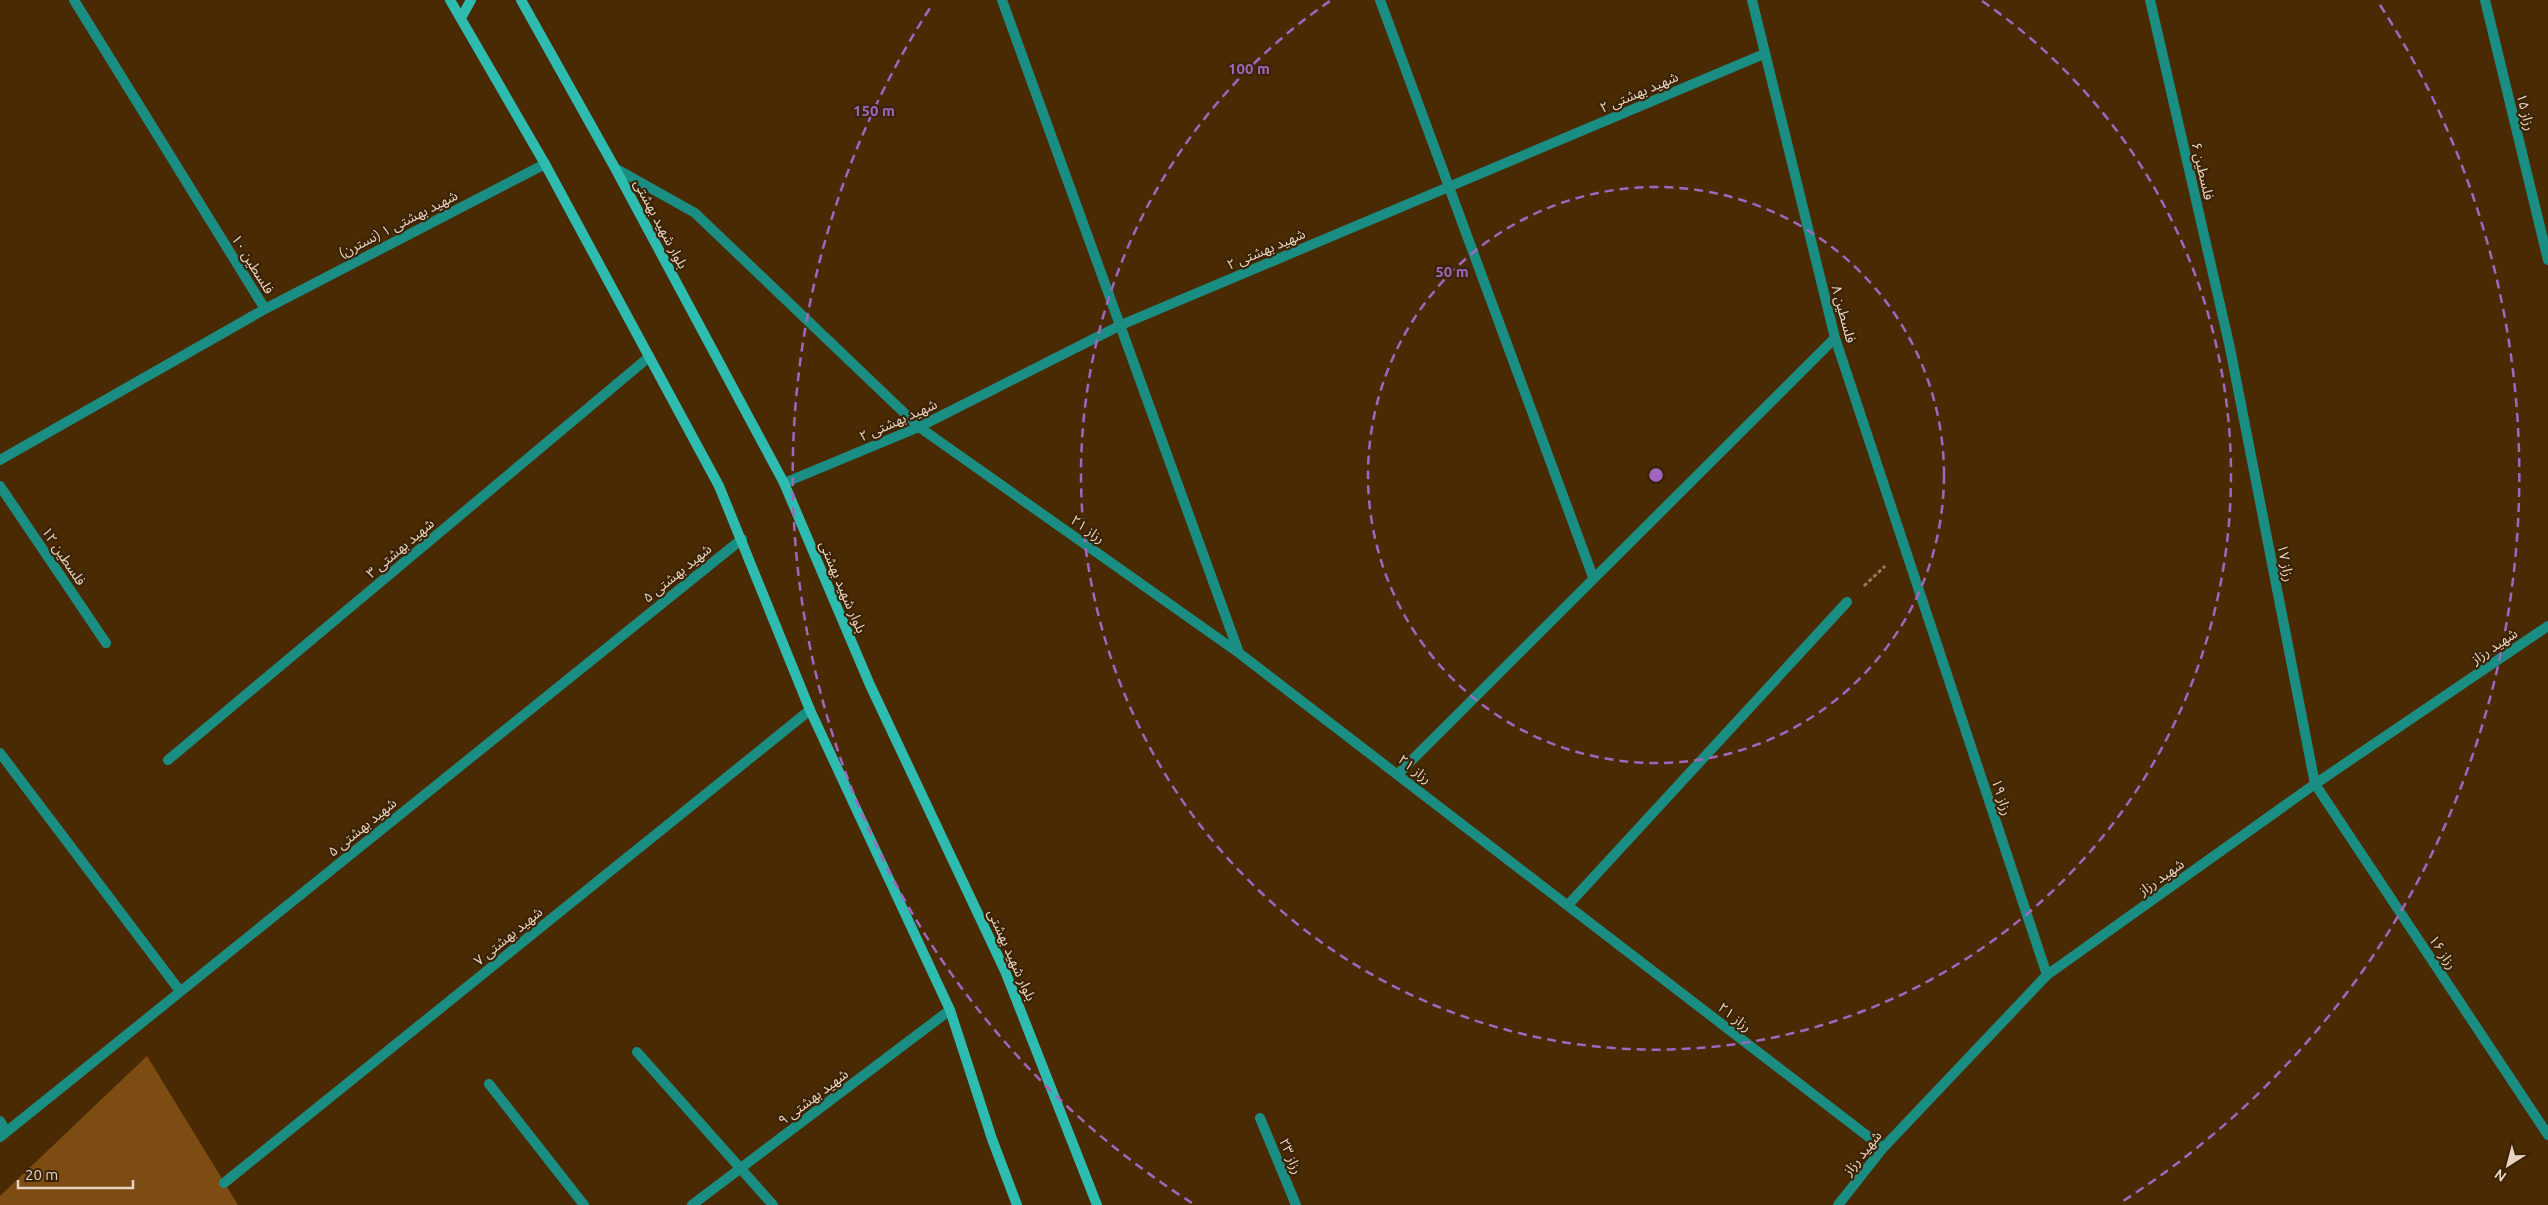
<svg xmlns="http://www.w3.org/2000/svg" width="2548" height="1205" viewBox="0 0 2548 1205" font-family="Ubuntu,'Noto Sans Arabic',sans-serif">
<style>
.green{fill:#7c4c12}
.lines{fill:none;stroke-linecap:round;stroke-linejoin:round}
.path{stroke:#967b5e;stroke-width:3;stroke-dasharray:4 2.5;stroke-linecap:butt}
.minor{stroke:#1b8e84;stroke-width:10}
.secondary{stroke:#2dbcaf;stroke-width:10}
.ring{fill:none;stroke:#a166bf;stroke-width:2.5;stroke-dasharray:9 6}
.labels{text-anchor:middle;stroke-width:4.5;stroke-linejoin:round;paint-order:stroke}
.street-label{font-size:14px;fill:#e8d3c0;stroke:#3b2307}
.centre{fill:#a166bf;stroke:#3b2307;stroke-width:2.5}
.ring-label{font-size:15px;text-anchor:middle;font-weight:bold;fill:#a166bf;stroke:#3b2307;stroke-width:4.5;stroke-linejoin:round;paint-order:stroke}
</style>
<rect width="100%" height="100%" fill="#4a2a03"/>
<path class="green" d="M147,1056L238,1205H0V1196Z"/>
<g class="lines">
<path class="path" d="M1864,586L1885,566"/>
<path class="minor" d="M1002,0L1239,653
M1380,0L1593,577
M1752,0L1835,338L2047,975
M2150,0L2230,348L2315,784L2548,1135
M2485,0L2548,260
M615,168L695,213L919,427L1239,653L1883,1148
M265,309L545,164
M0,460L265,309L74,0
M784,483L919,427L1121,325L1764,54
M0,486L106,643
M0,753L180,991
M168,760L649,357
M1398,774L1835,338
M1568,905L1847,602
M637,1052L773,1205
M489,1084L584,1205
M1260,1118L1296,1205
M0,1121L6,1132
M0,1137L742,539
M224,1183L810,710
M692,1205L950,1010
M1838,1205L1883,1148L2047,975L2315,784L2548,626"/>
<path class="secondary" d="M450,0L545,164L719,486L810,710L950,1010L992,1139L1017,1205
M521,0L615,168L784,483L870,685L1005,971L1097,1205
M461,18L471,0"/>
</g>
<g class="ring">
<circle cx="1656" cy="475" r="288"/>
<path d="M1982 1A575 575 0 1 1 1330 1"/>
<path d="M1192 1203A863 863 0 0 1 932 5M2380 5A863 863 0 0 1 2120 1203"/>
</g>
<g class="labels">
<g class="street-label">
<text transform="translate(1639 92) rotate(-23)" y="5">شهید بهشتی ۲</text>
<text transform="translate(2526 112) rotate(76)" y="5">رزاز ۱۵</text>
<text transform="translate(2203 171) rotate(77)" y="5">فلسطین ۶</text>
<text transform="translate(398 224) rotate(-27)" y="5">شهید بهشتی ۱ (نسترن)</text>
<text transform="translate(661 224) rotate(62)" y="5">بلوار شهید بهشتی</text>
<text transform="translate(1266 249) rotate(-23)" y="5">شهید بهشتی ۲</text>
<text transform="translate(253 264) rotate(58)" y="5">فلسطین ۱۰</text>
<text transform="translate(1844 314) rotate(75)" y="5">فلسطین ۸</text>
<text transform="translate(898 420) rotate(-24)" y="5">شهید بهشتی ۲</text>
<text transform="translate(1088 529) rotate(35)" y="5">رزاز ۲۱</text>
<text transform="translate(400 548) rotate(-40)" y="5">شهید بهشتی ۳</text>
<text transform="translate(64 556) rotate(56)" y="5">فلسطین ۱۲</text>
<text transform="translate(2286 563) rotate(79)" y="5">رزاز ۱۷</text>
<text transform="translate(677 573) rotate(-39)" y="5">شهید بهشتی ۵</text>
<text transform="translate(843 587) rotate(67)" y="5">بلوار شهید بهشتی</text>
<text transform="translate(2494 646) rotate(-34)" y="5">شهید رزاز</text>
<text transform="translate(1415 769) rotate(38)" y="5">رزاز ۲۱</text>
<text transform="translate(2002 797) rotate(72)" y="5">رزاز ۱۹</text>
<text transform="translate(362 827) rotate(-39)" y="5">شهید بهشتی ۵</text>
<text transform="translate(2161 877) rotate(-35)" y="5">شهید رزاز</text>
<text transform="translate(508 936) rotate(-39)" y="5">شهید بهشتی ۷</text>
<text transform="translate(2443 952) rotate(56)" y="5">رزاز ۱۶</text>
<text transform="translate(1012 955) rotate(66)" y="5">بلوار شهید بهشتی</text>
<text transform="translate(1735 1017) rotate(38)" y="5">رزاز ۲۱</text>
<text transform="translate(813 1097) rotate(-37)" y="5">شهید بهشتی ۹</text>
<text transform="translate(1862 1153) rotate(-51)" y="5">شهید رزاز</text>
<text transform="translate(1291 1156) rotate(67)" y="5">رزاز ۲۳</text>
</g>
</g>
<circle cx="1656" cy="475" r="8" class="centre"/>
<g class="ring-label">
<text x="1249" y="74">100 m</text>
<text x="874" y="116">150 m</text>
<text x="1452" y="277">50 m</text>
</g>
<g transform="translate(2508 1165) rotate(216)" stroke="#3b2307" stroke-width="4" paint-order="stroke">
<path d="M0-4L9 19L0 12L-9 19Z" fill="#e8d3c0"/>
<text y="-8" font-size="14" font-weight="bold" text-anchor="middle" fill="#e8d3c0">N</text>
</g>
<path d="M18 1180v8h115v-8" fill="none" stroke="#e8d3c0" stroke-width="2.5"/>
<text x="25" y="1180" font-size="15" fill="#e8d3c0" stroke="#3b2307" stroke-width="4" paint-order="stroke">20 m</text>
</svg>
